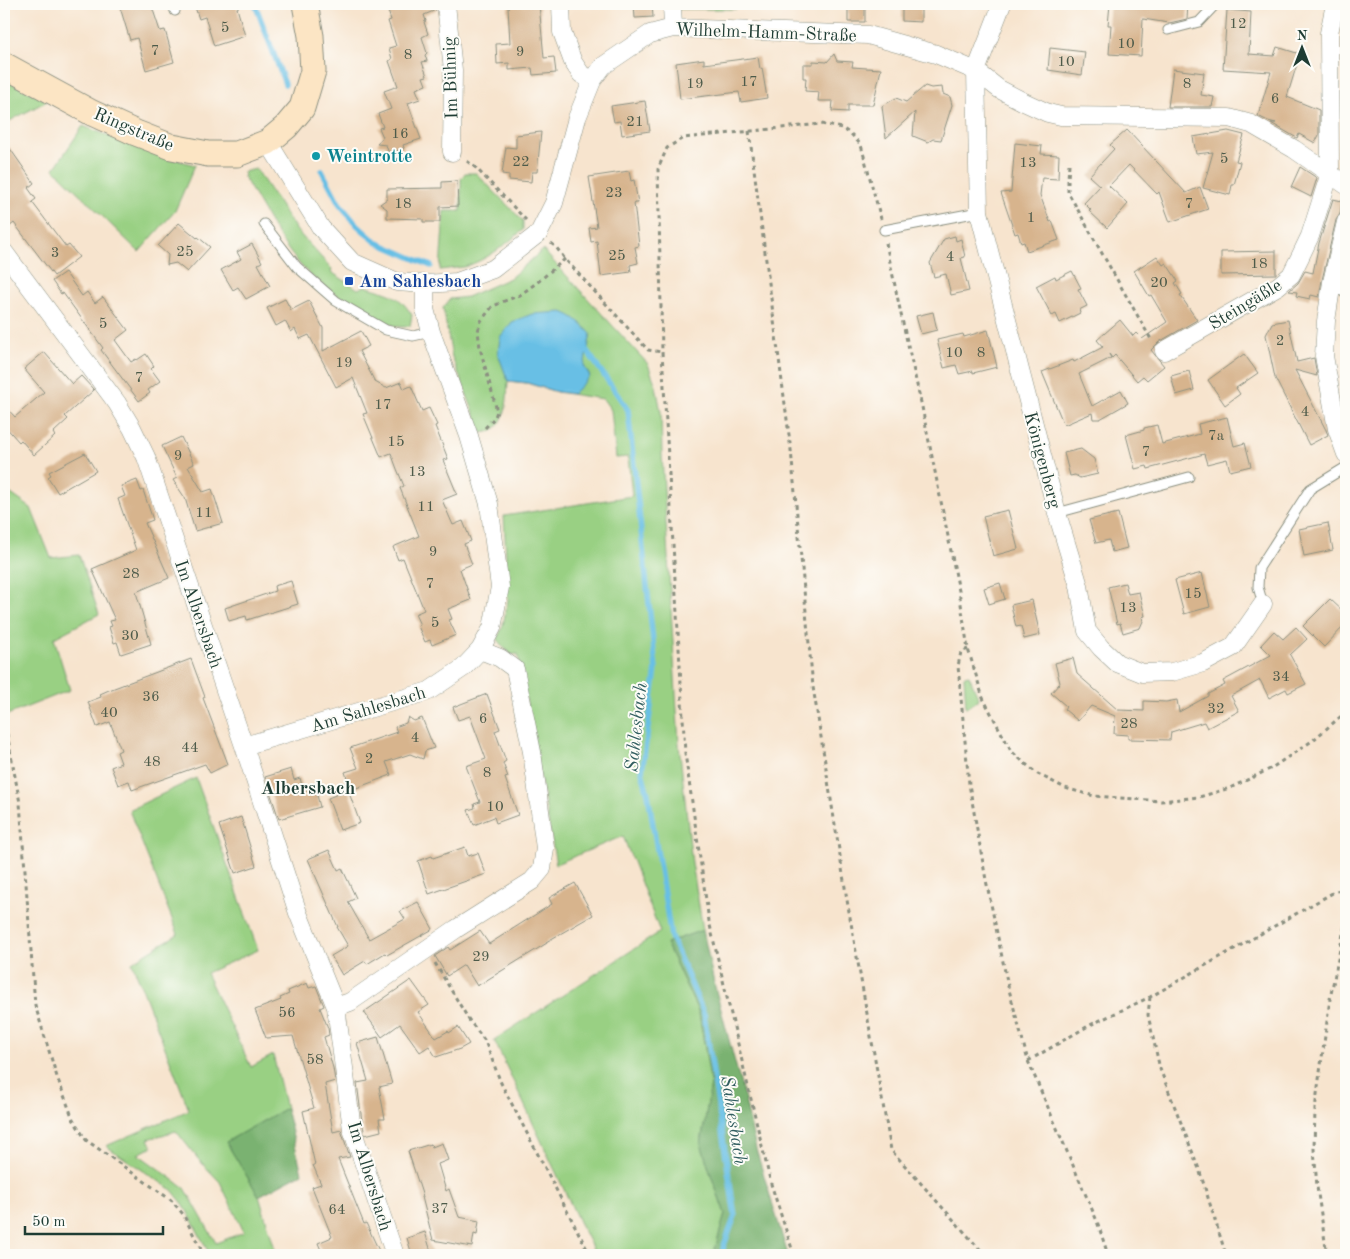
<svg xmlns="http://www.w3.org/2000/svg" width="1350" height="1259" viewBox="0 0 1350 1259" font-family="'Old Standard TT',serif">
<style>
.green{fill:#99d083;stroke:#5c865c;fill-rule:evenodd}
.forest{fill:#7ab271;stroke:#4c7852}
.water{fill:#68bfe5;stroke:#447e8c}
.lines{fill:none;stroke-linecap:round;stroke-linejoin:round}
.stream{stroke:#68bfe5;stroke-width:5.5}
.building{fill:#d7b48d}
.lane-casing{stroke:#8b9081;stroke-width:11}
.street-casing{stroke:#8b9081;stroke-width:19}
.secondary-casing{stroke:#8b9081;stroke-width:27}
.path{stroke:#8b9081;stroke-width:3;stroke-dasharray:4 4;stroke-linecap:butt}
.lane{stroke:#fff;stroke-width:9}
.street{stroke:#fff;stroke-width:18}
.secondary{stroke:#fce5c4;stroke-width:25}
.culture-dot{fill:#0f9aa8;stroke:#fdfcf7;stroke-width:2}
.transit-dot{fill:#1a4fb4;stroke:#fdfcf7;stroke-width:2}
.labels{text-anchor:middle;stroke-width:4;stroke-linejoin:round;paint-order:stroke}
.number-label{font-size:15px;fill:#4d5b4a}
.street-label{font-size:18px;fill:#1f3d34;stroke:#fdfcf7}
.culture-label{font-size:18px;font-weight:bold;fill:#0d838f;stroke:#fdfcf7;text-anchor:start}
.transit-label{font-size:18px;font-weight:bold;fill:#164399;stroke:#fdfcf7;text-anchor:start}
.water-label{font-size:19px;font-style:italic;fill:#315e60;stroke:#fdfcf7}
.neighbourhood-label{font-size:19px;font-weight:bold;fill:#1f3d34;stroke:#fdfcf7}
</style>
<rect width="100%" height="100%" fill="#fdfcf7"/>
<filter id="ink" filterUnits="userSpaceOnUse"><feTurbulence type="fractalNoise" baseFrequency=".02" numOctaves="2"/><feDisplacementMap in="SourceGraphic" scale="10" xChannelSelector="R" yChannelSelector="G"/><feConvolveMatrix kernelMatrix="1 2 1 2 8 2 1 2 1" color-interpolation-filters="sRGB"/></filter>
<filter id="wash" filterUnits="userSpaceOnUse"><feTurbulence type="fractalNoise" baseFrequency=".0096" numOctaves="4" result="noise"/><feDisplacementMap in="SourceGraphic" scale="20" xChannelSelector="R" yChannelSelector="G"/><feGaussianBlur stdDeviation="1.12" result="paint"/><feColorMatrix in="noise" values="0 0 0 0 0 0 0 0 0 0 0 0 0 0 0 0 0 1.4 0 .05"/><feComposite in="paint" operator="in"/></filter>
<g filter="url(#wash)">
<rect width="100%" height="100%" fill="#f7e4ce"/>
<path class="green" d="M677,4H736V9H677Z
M4,79L47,101L4,124Z
M83,126L156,154L195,165L175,211L139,252L54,169Z
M256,169L297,231L332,269L331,272L358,289L365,286C389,294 398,293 412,315L410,326C396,330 383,321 371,315C350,303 328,291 310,275C282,248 263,210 244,177L243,172Z
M465,173H476L523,221V230C505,245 487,260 464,267C456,268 448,269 440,270L444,211H461V179Z
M543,250L648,364L656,386L661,412L662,455L679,745L692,863L703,930L666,943L699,1013L711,1084L701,1143L710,1172L725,1214L715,1249V1255H596L582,1228L494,1040L660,932L623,836L556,864L518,654L511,655L497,640L503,625L508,600L504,516L632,496L628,457L616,458L611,410L603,399L557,392L527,383L508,381C507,397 508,419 493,430C490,432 485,432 482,433L452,357L443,308L450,299L467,297L510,278Z
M4,489L31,508L51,558L79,555L99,614L54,638L70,690L7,715H4Z
M969,675L979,699L966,708L964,676Z
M196,778L258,950L206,973L251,1067L273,1055L286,1108L226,1142L259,1196L275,1249L279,1255H210L184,1205L172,1190L106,1146L189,1110L132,962L178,934L129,810ZM176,1131L199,1160L220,1182L244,1232L216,1243L185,1188L138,1154L152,1147L148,1139Z"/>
<path class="forest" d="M703,930L714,983L745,1100L756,1149L788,1255H715V1249L725,1214L710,1172L701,1144L711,1084L699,1013L666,943Z
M286,1108L302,1173L259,1196L226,1142Z"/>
<path class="water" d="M562,312C574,316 582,324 591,334L584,366L590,376L573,394L557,392L527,383L508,381L498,354L500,337L512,322L532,314Z"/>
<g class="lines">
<path class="stream" d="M255,4L285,84
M322,171L339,203L357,225L376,242L431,266
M583,345L628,410L656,669L642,772L648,794L671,937L704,1014L735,1216L723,1248V1255"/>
</g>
<g id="blocks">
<path class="building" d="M119,4H151L160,31L165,30L174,62L146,70L137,38L130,40Z
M194,4H238V8H237L245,36L214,46L205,17L199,19Z
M399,4H436V10L424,15L426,21L424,22L428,34L422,37L427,53L425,55L427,61L422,62L427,76L423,77L426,85L416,89L420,99L408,103L421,139L403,145L404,148L389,154L386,145L377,144L383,137L379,128L383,127L378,114L391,109L384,91L398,86L389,61L392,59L389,48L396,46L388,21L391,20L387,8Z
M511,4H539L544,58L554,57L556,73L533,75L532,68L509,70V63L497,64L496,44L510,43L508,7L511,6Z
M634,4H652L653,17L635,18Z
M902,4H921V22L902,21Z
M1110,4H1188L1187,19L1169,23L1143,19L1141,56L1109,54L1111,25H1108Z
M848,5H865V22H848Z
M1227,10L1251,12L1249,54L1274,56L1277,47L1300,54L1287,97L1319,110V135L1315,143L1299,134L1297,138L1271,123H1276L1268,121L1258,116L1271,72L1223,69Z
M1050,48L1085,52L1082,75L1048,70Z
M834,54L837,61L853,62L852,67L881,69L873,105H848V112L832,111L833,101H818L819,92L805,91L806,78H803V64H813V61L827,62Z
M758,57L760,69L762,68L767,98L741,102L739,92L680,99L676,63L704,59V64Z
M1173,69L1204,73L1201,95L1214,97L1212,107H1168Z
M925,86L931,88L942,87L943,94L950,97L952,105L941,140L933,139L928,142L913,136L915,112L886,138L882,106L896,98L906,102Z
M645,101L650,131L622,135L620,121L614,122L611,106Z
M1127,130L1186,193L1200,187L1208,209L1170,222L1159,192L1157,194L1129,165L1109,186L1128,204L1107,228L1089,211L1091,210L1084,203L1100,186L1089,176L1114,149L1110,145Z
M1228,131L1244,135L1236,161L1240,162L1234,185H1232L1230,195L1203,188L1213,152L1196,154L1193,137Z
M541,132L537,172H532L531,182L509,180V175L502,174L506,147L516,148V135Z
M4,140L34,183L28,188L36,199L32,202L66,247L69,245L79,257L54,276L14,223L4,231Z
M1015,143L1042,146L1041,154L1059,155L1058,179L1042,178L1040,195L1050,222L1052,221L1059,240L1027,251L1024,242L1021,243L1018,233L1015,234L1001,193L1011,192Z
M1300,167L1317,178L1311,197L1291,187Z
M629,171L631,181L634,180L638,203H634L639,246L635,247L638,263L630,265L631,272L601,276L597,241L591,242L589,228L597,227L589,177Z
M457,181L458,206L440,207V222H423V219L387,218V209L380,204L387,199V189L442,188V182Z
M1333,199L1342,201L1340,214L1336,220L1322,280L1319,297L1311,295L1310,299L1296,296L1297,292L1289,291L1298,283L1305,271L1313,273L1319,243Z
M179,223L197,238L198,237L210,247L187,272L176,263L167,265L168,255L158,246Z
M955,236L956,241L961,239L965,257L961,258L969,291L951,295L946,274L934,277L930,263L944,239Z
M252,244L262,262L258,264L270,286L246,299L238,287L233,290L221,270L241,259L237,252Z
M1276,251V274L1221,275V252Z
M1157,256L1163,265L1166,263L1178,281L1175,283L1182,294L1180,295L1197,320L1159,342L1151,350L1164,366L1147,380L1143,376L1137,381L1115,355L1112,358L1109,354L1111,358L1079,374L1092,406L1121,390L1128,403L1100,419H1093L1092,413L1064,425L1042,372L1073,360L1074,362L1103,347L1097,340L1120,320L1133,336L1136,333L1142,339L1167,322L1151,295L1149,296L1134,271Z
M1072,271L1081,288L1078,289L1087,306L1079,310L1080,313L1060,323L1056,314L1052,316L1036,286L1055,276L1056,279Z
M65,272L82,296L87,292L95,303L103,297L128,330L115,340L131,362L136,359L137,360L146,354L154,366L151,369L160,381L148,390L150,393L139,401L101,350L103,348L63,293L61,294L52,281Z
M285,299L291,310L309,301L323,328V351L361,331L369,346L359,351L375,382L386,388L401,382L404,389L411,386L422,411L429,408L437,425L435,426L448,459L443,460L457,494L442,500L453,525L463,521L471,541L464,544L472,564L460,569L471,600L448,609L452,619L449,620L456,635L432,645L430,640L425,642L418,626L420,625L415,614L424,610L403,558L398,560L393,547L419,536L400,488L404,486L397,469L391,453L381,457L363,414L367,413L353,378L336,387L309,335L300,339L295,329L291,332L285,321L276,326L267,308Z
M933,312L937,330L921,334L916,316Z
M1288,320L1297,362L1314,358L1317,376L1295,370L1326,430L1328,435L1309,445L1275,378L1266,335L1272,323Z
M988,330L997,367L973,373V371L959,374L956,365L944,368L937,340L963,334L964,337Z
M44,352L72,384L81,376L94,390L65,416L68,419L53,433L55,436L34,455L21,440L19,442L4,425V405L15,417L44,392L24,369Z
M1244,354L1258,373L1236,388L1240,394L1225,405L1208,380Z
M1189,371L1194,390L1176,395L1171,376Z
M1227,417L1234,446L1245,443L1251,466L1230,471L1227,459L1207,464L1204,454L1148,469L1147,466L1135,469L1126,435L1144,430V428L1157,425L1162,444L1200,434L1198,424Z
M181,437L194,464L188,467L203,492L212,489L223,523L195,531L185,498L173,480L177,478L162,446Z
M1081,449L1094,459L1098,474L1080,478L1075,475L1070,476L1064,453Z
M85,453L96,471L58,493L48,477L51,475L49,472Z
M137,480L141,491L143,490L153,520L145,523L169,578L136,592L151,644L121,654L117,642L114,643L109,627L112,626L110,621L115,620L92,569L136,550L118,499L125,496L121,486Z
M1008,510L1018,549L993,556L983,516Z
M1118,513L1127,548L1112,552L1109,540L1096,543L1089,520Z
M1328,523L1333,550L1304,556L1299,529Z
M1202,573L1210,607L1184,614L1175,580Z
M291,581L298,604L247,620L246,616L229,621L225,608L275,591L274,586Z
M1000,583L1005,599L989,604L984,588Z
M1125,583L1128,594L1139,592L1145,616L1142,617L1143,621L1140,628L1123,633L1120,623L1117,624L1108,587Z
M1330,599L1346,614V624L1324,647L1303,626Z
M1032,600L1040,635L1024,639L1021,626L1016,627L1011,605Z
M1296,627L1307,639L1290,655L1306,684L1288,693L1286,689L1269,698L1260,680L1231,696L1239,711L1207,728L1204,722L1171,732L1170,740L1128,739V735L1114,734L1115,716L1091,706L1078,721L1064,709L1066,706L1051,693L1060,683L1055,663L1073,658L1077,674L1118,710L1144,711V701L1166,702L1177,700L1179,712L1208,696V694L1225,685L1223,681L1271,655L1261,645L1274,631L1283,639Z
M191,659L205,697L203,698L228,764L210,773L205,764L132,790L129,781L118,785L111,767L121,763L117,752L121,750L110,722L97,727L88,702L101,697L100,694L109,690Z
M487,694L500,729L495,731L506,761L503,763L508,777L505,778L518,815L496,823L494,817L474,825L468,810L475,808L474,804L480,802L466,766L486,759L470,716L458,720L453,707Z
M408,717L414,721L422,718L434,748L425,751L423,759L410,754L386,762L391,775L351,790L345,772L358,768L350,748L397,732L395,727L406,723Z
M291,769L294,780L300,778L303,790L315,787L320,807L279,819L265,777Z
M348,790L360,823L340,830L328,798Z
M241,817L256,866L235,873L219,825Z
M465,847L468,856L478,853L486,874L429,894L418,861L432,856L433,858Z
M329,850L338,870L342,868L356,898L348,902L369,939L405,919L400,911L418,902L433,929L387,955L385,953L367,964L365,961L342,975L331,956L348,946L337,927H338L308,859Z
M575,883L593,915L546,942L547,943L477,986L464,965L447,976L435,956L448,947L450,950L480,931L489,944L552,904L549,898Z
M411,980L429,1005L418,1012L436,1038L448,1031L449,1033L458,1027L469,1044L460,1049L436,1057L429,1046L420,1052L400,1024L382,1037L364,1012Z
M307,983L309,988L316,986L324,1006L320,1008L328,1028L329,1035L324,1037L333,1068L335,1081L325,1084L333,1132L341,1130L350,1157L338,1159L364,1224L366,1223L381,1255H323L318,1243L332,1237L312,1187L321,1184L313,1165H315L303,1111L314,1108L293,1036L266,1038L255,1010L281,1000L280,998L289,994L288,991Z
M378,1037L392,1084L379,1087L385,1119H379L381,1131L365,1135L362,1121L357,1083L368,1081L357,1043Z
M442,1143L448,1160L438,1164L446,1191L449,1189L459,1217L479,1221L477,1235L474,1234L472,1247L433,1240L422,1197H423L408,1151L431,1144L432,1147Z
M425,1232L432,1255H412L407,1238Z"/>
</g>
</g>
<g filter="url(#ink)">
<use href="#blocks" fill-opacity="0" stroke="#8b9081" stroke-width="1"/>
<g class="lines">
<defs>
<path id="lane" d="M173,4L175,11
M1168,30L1199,22L1216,4
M264,224L297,267L336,301L386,330L413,336L431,332
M884,230L979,212
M1332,282L1346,294
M1057,513L1189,477
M1263,604L1258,587L1259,568L1310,489L1346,467"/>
<path id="street" d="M446,4L453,70L452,152
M561,4L562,32L573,62L581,74L592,81
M672,4L673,28
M1002,4L976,71L979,212L1057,513L1079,586L1087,631L1101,648L1117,663L1142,673L1172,672L1203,663L1233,647L1263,604
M268,142L321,228L352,262L397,282L425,284L457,282L493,269L539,233L554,203L577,118L592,81L603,66L650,34L673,28L868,35L936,54L976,71L999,89L1024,102L1048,113L1061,116L1229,118L1251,124L1294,149L1346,185
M1346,222L1332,282L1326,321L1324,356L1337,429L1346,454
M4,252L117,403L132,428L146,457L244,746L298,913L336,1007L352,1129L395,1255
M1164,351L1278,286L1291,275L1300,257L1310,236L1330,173L1329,33L1335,4
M244,746L429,691L463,668L480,650L492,628L500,587L489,504L469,436L431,332L425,309V284
M336,1007L350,1002L456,929L532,881L542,869L545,848L532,752L515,669L500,658L480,650"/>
<path id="secondary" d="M4,65L92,113L136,133L172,147L208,154H237L268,142L286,127L302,108L313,71L311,36L305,4"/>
</defs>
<use href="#lane" class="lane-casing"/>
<use href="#street" class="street-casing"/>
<use href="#secondary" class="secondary-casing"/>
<path class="path" d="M749,131L791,450L813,687L848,906L891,1150L985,1255
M467,161L476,168L526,220
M1069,164L1068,179V192L1099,248L1152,341
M551,243L556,247L565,259L648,350L662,352
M886,243L902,319L922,407L959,591L968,649L983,698L1011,751L1036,773L1065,788L1094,796L1161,801L1199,797L1230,788L1270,769L1312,741L1346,712
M485,428L495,417L497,411L480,348L478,331L481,321L492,307L502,302L520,295L539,281L565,259
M968,649L961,652L958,666L969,784L986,880L1008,986L1028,1061L1090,1025L1150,997L1336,891L1346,889
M4,718L20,803L35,1005L57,1077L73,1119L86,1140L171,1200L183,1214L204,1255
M435,963L469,1020L485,1041L501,1083L590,1255
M1150,997L1148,1015L1160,1069L1199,1169L1226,1255
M1028,1061L1097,1221L1108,1255
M794,1255L771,1184L709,921L685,753L662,352L658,169L667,148L683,138L821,124L842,128L852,135L861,145L881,219
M1327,1255L1317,1187L1314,1149L1315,1109L1330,999L1346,919"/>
<use href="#lane" class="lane"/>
<use href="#street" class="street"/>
<use href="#secondary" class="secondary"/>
</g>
</g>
<circle class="culture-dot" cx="316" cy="156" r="5"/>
<rect class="transit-dot" x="344" y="276" width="10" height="10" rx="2.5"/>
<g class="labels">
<g class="number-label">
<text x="1238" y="28">12</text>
<text x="225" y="32">5</text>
<text x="1126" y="48">10</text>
<text x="155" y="55">7</text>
<text x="520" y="56">9</text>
<text x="408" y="59">8</text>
<text x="1066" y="66">10</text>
<text x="749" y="86">17</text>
<text x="695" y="88">19</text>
<text x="1187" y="88">8</text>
<text x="1275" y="103">6</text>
<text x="635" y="126">21</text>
<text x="400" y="138">16</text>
<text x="1224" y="163">5</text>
<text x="521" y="166">22</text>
<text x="1028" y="167">13</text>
<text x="614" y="197">23</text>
<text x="403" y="208">18</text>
<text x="1189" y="208">7</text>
<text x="1031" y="222">1</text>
<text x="185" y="256">25</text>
<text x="55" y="257">3</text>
<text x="617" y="260">25</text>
<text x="950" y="261">4</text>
<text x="1259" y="268">18</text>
<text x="1159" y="287">20</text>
<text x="103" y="328">5</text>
<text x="1280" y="345">2</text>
<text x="954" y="357">10</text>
<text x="981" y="357">8</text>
<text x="344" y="367">19</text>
<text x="139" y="382">7</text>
<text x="383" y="409">17</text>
<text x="1305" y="416">4</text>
<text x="1216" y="440">7a</text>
<text x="396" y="446">15</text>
<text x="1146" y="456">7</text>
<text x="178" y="460">9</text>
<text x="417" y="476">13</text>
<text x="426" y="511">11</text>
<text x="204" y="517">11</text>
<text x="433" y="556">9</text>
<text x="131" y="578">28</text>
<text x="430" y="588">7</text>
<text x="1193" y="598">15</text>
<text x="1128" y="612">13</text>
<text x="435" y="627">5</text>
<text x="130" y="640">30</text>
<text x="1281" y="681">34</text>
<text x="151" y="701">36</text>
<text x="1216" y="713">32</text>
<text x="109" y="717">40</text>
<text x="483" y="723">6</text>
<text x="1129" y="728">28</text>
<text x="415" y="742">4</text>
<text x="190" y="752">44</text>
<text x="369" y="763">2</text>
<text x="152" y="766">48</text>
<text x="487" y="777">8</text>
<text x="495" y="811">10</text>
<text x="481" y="961">29</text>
<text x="287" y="1017">56</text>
<text x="315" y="1064">58</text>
<text x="440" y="1213">37</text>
<text x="337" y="1214">64</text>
</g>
<g class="street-label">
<text transform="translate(766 32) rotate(2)" y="6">Wilhelm-Hamm-Straße</text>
<text transform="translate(450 78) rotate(-92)" y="6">Im Bühnig</text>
<text transform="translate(134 129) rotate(23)" y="6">Ringstraße</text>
<text transform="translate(1245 304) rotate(-31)" y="6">Steingäßle</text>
<text transform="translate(1043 460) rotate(75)" y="6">Königenberg</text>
<text transform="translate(199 614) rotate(71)" y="6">Im Albersbach</text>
<text transform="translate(368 709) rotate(-17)" y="6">Am Sahlesbach</text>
<text transform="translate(370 1176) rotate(73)" y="6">Im Albersbach</text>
</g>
<g class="culture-label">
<text x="326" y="162">Weintrotte</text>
</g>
<g class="transit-label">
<text x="359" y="287">Am Sahlesbach</text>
</g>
<g class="water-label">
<text transform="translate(635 727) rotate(-84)" y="7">Sahlesbach</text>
<text transform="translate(735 1120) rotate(81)" y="7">Sahlesbach</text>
</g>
<g class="neighbourhood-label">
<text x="308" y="794">Albersbach</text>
</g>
</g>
<rect width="1350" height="1259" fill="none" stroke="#fdfcf7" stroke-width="20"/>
<g transform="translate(1302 48)" stroke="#fdfcf7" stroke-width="4" paint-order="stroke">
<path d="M0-4L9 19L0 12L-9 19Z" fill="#1f3d34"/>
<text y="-8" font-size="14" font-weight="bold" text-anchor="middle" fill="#1f3d34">N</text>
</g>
<path d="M25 1226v8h138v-8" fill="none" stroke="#1f3d34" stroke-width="2.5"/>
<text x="32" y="1226" font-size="15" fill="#1f3d34" stroke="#fdfcf7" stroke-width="4" paint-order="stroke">50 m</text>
</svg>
